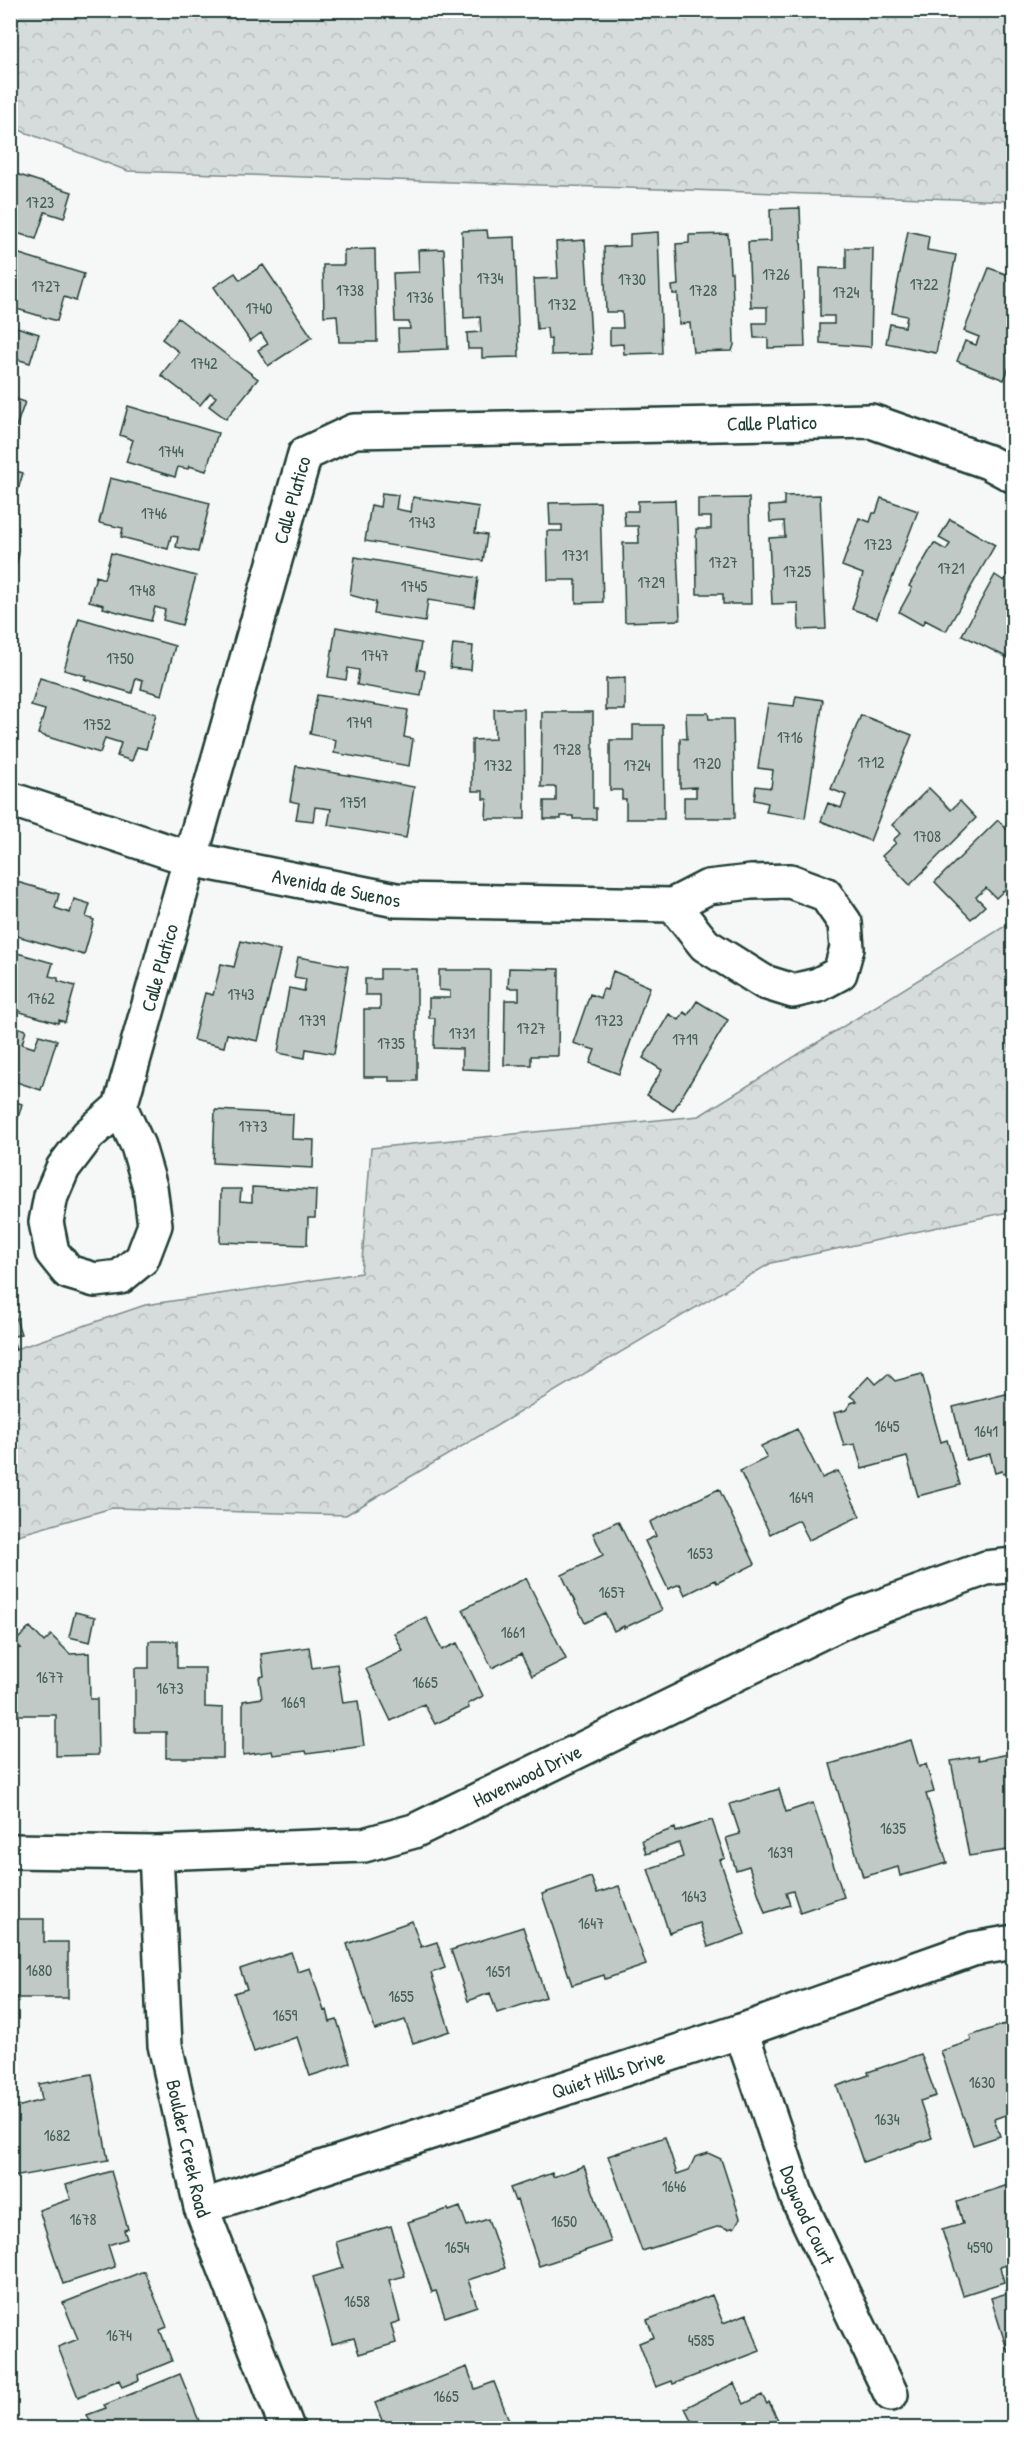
<svg xmlns="http://www.w3.org/2000/svg" width="1024" height="2439" viewBox="0 0 1024 2439" font-family="'Patrick Hand',sans-serif">
<style>
.park{fill:url(#park-crowns);stroke:#7a8c88;stroke-width:1.5}
.building{fill:#c0c9c6;stroke:#1f3d34;stroke-width:1.5}
.lines{fill:none;stroke-linecap:round;stroke-linejoin:round}
.street-casing{stroke:#1f3d34;stroke-width:38}
.street{stroke:#fff;stroke-width:33}
.labels{text-anchor:middle;stroke-width:6;stroke-linejoin:round;paint-order:stroke}
.number-label{font-size:16px;fill:#476058}
.street-label{font-size:20px;fill:#1f3d34;stroke:#fff}
</style>
<defs>
<pattern id="park-crowns" width="20" height="18" patternUnits="userSpaceOnUse" patternTransform="scale(1.5)"><rect width="20" height="18" fill="#d6dcdb"/><path d="M2 6a3 3 0 1 1 6 0M12 15a3 3 0 1 1 6 0" fill="none" stroke="#b7bebd"/></pattern>
</defs>
<rect width="100%" height="100%" fill="#f6f7f7"/>
<filter id="ink" filterUnits="userSpaceOnUse"><feTurbulence type="fractalNoise" baseFrequency=".0167" numOctaves="2"/><feDisplacementMap in="SourceGraphic" scale="12" xChannelSelector="R" yChannelSelector="G"/><feConvolveMatrix kernelMatrix="1 2 1 2 8 2 1 2 1" color-interpolation-filters="sRGB"/></filter>
<g filter="url(#ink)">
<path class="park" d="M10,11H1013V201L128,171L11,127Z
M1013,921V1211L771,1263L346,1515L112,1508L11,1537L10,1351L145,1305L361,1273L371,1148L699,1116Z"/>
<path class="building" d="M10,172L72,192L64,218L45,212L36,239L10,231Z
M800,208L805,347L768,348V338H754L753,323H767V307H751L748,242L771,241L770,209Z
M487,230L488,238L515,237L519,357L482,358V349H468L467,333L481,332L480,317L464,318L462,231Z
M908,231L929,236L927,250L956,255L936,353L886,343L890,324L905,327L907,316L892,313Z
M658,232L662,353L624,354L623,344L610,345V328H623L622,312H606L604,247L630,246V234Z
M728,234L730,272H732L734,345L732,351L693,352L690,323L679,324L678,294H673L672,286L678,285L676,244L689,243V235Z
M585,240L592,354L551,355V338L548,339L547,328L537,329L534,279L558,278L556,242Z
M846,248H873L871,347L820,343V324H834V316H820V268L846,269Z
M375,249L377,342H339L337,315L324,316L323,265H344V250Z
M444,249L448,349L399,351L398,329H410L409,322H395L393,273L419,272L418,250Z
M10,251L84,274L76,301L64,297L57,321L10,307Z
M263,265L312,337L268,366L258,350L268,344L261,333L250,341L214,287L235,273L240,280Z
M989,268L1014,277V355L1004,380L957,361L965,341L976,345L979,337L964,331Z
M178,318L258,379L226,419L209,406L216,397L210,393L200,405L161,375L179,352L162,339Z
M10,325L39,334L30,363L16,359L10,377Z
M10,397L25,402L16,427L10,425Z
M128,406L218,433L206,471L189,466L188,469L178,467L175,477L126,462L133,440L120,435Z
M10,469L23,473L15,500L10,498Z
M110,478L210,503L198,552L176,547L178,537L171,536L168,549L121,537L123,528L99,523Z
M382,493L398,495L396,509L411,512L413,497L479,507L475,533L487,535L483,561L365,541L371,505L380,507Z
M820,495L826,629L799,630L798,603L772,604L769,538L785,537L784,521L770,522L769,506L784,505V496Z
M749,498L751,604H723V594H697L696,529H711V517H698V499Z
M881,498L918,511L877,618L852,609L863,574L842,566L859,518L870,522L873,513H876Z
M675,500L680,620L625,622L623,543H639L638,526H625L624,511H638V501Z
M600,502L603,602L576,603V580H548L547,531H562V525H550L549,503Z
M950,519L995,545L946,631L925,620L922,625L899,612L912,588L909,586L934,543L946,550L950,544L939,538Z
M10,551L19,554L13,577L10,576Z
M111,553L196,576L182,625L163,620L165,610L155,607L151,621L103,608L104,605L89,601L96,576L104,579Z
M355,557L478,578L474,607L428,600L425,622L374,614L376,602L350,595Z
M1014,570V653L1010,659L962,635L995,575L1004,581L1009,571L1012,573Z
M79,618L175,646L162,695L141,689L143,680L136,678L132,693L84,679L86,676L64,670Z
M336,627L421,643L417,669L425,671L421,696L357,685L359,670L348,668L346,680L328,677Z
M453,644L473,646L471,670L450,668Z
M40,678L156,714L146,749L137,747L132,761L117,756L121,743L105,738L100,753L38,734L45,710L31,706Z
M625,678V710H606V679Z
M317,695L408,710L404,737L413,739L409,766L334,753L336,740L310,734Z
M796,696L823,700L805,818L766,812L768,803L754,800L756,786L771,788L773,770L758,768L768,703L794,706Z
M494,709H524L525,819H486L487,799H483V791H472V740L495,739Z
M542,712H593V808H596V819H573V816H561V819H544V801H556V787H541Z
M686,713H708L709,719H733L735,818H684V797H696V787L680,788V738L687,739Z
M861,715L912,735L870,841L821,821L828,803L841,808L846,795L831,789Z
M633,725H663L664,819H626V799H622V790H610V740H633Z
M296,766L414,787L406,838L328,825L331,809L315,807L313,821L296,819L299,803L290,801Z
M929,788L951,810L960,801L976,818L910,885L882,856L896,843L893,840L901,833L892,825Z
M998,820L1014,837V881L996,898L986,888L976,897L985,906L971,919L935,882Z
M10,880L59,894L55,908L70,913L74,899L90,904L86,917L94,920L84,955L10,934Z
M241,941L280,951L258,1041L227,1034L224,1047L193,1040L205,993L213,995L221,964L234,967Z
M10,951L53,963L49,976L58,978V981L75,986L65,1022L59,1020L58,1023L10,1009Z
M298,957L348,966L334,1054L306,1049L305,1058L278,1053L289,988L304,991L306,979L294,977Z
M509,968L559,969L558,1056H531V1065H504L505,1000H519V988H508Z
M380,969H417V1081H389V1077H364V1009H380V995H365V979H380Z
M439,970H490L489,1070L462,1069V1049L434,1048L435,1018H429V998H450V991L439,990Z
M613,971L650,987L619,1074L590,1063L595,1050L573,1043L590,994L600,998L603,989L607,990Z
M697,1001L728,1020L673,1111L647,1095L662,1070L643,1058L669,1014L679,1020L684,1012L688,1015Z
M10,1025L26,1030L22,1044L34,1048L39,1035L57,1040L41,1090L10,1080Z
M10,1100L22,1104L10,1147Z
M215,1110L293,1114L292,1139L314,1140L313,1168L213,1163Z
M252,1187L316,1190L315,1218H308L307,1245L220,1242L221,1189H241L240,1201L252,1202Z
M10,1300L21,1334L12,1337L16,1350L10,1352Z
M888,1374L895,1381L922,1374L941,1442L947,1440L960,1485L918,1496L907,1457L862,1469L855,1444L844,1446L834,1413L846,1410L851,1403L857,1401L850,1396L869,1376L876,1384Z
M1014,1392V1472L1003,1474L1002,1471L995,1473L990,1454L966,1460L953,1407Z
M797,1429L822,1478L838,1471L860,1516L809,1540L799,1520L770,1534L740,1471L767,1458L761,1446Z
M719,1489L755,1564L717,1583L715,1580L685,1595L680,1584L668,1589L645,1541L656,1536L650,1522Z
M618,1521L662,1610L624,1628V1626L614,1631L605,1613L585,1623L562,1575L603,1555L593,1533Z
M526,1578L566,1659L532,1676L521,1654L492,1668L463,1609Z
M75,1612L95,1617L90,1642L69,1637Z
M426,1617L442,1650L457,1643L483,1696L468,1704L469,1708L435,1724L424,1704L391,1721L366,1669L403,1651L394,1633Z
M30,1627L44,1642L51,1635L70,1654L89,1653L90,1699H97L98,1755L56,1756V1715H10V1654L16,1649L21,1648L15,1642Z
M149,1641H177V1668H205V1707L223,1708V1758H166V1732H135V1668H149Z
M309,1647L312,1668L337,1664L343,1703L358,1701L364,1746L307,1754L306,1751L273,1755L272,1751L243,1755V1701L262,1698L259,1677L264,1676L261,1654Z
M911,1740L919,1767L926,1764L934,1792L926,1794L947,1863L900,1876L898,1867L863,1877L830,1764Z
M1014,1753V1849L969,1856L951,1761L978,1756L979,1760Z
M779,1789L786,1812L813,1803L844,1897L800,1912L793,1891L786,1893L790,1905L765,1913L749,1866L736,1870L726,1838L740,1834L730,1804Z
M712,1820L725,1858L720,1860L745,1934L708,1947L700,1923L669,1933L648,1869L683,1857L679,1843L646,1854L642,1840L675,1828L676,1832Z
M591,1877L597,1893L619,1886L646,1965L605,1979L604,1975L572,1985L542,1894Z
M10,1919H44V1942H68V1998H10Z
M412,1921L421,1947L437,1942L445,1968L431,1973L450,2031L413,2043L405,2020L375,2030L347,1944Z
M523,1927L546,1997L497,2013L490,1993L468,2001L451,1950Z
M291,1952L298,1972L310,1968L324,2011L327,2010L330,2022L337,2020L350,2063L310,2076L297,2037L254,2052L234,1993L247,1989L240,1969Z
M1014,2021V2112L994,2119L1000,2136L973,2145L941,2051L971,2041L970,2036Z
M921,2054L936,2096L920,2101L932,2138L863,2162L837,2086L869,2075L868,2072Z
M92,2074L108,2160L13,2177L10,2161V2109L42,2100L39,2084Z
M665,2137L677,2174L689,2170L695,2157L708,2153L721,2159L740,2218L735,2227L728,2229L720,2226L642,2251L608,2156Z
M584,2166L611,2242L539,2266L517,2200L515,2201L510,2188L552,2173L553,2177Z
M111,2171L128,2229L124,2230L127,2239L108,2245L115,2267L63,2284L39,2210L71,2199L66,2185Z
M1008,2185L1014,2202V2263L1000,2267L1004,2282L963,2295L942,2230L963,2224L957,2202Z
M460,2207L467,2226L488,2219L505,2268L468,2280L477,2306L445,2317L436,2291L432,2292L408,2222L448,2209L449,2211Z
M391,2226L405,2276L389,2280L400,2321L391,2324L396,2343L359,2354L354,2338L332,2344L313,2277L343,2268L336,2242Z
M144,2271L167,2327L160,2330L172,2361L138,2375L139,2380L122,2387L119,2380L78,2397L58,2347L78,2339L63,2303Z
M1014,2291V2355L1012,2351L1008,2352L991,2298Z
M712,2295L723,2323L747,2314L760,2351L673,2384L672,2381L656,2387L639,2343L654,2337L647,2320Z
M467,2367L475,2389L494,2382L512,2428H385L375,2403Z
M180,2374L199,2421L191,2424L193,2428H93L87,2415L106,2408L104,2405Z
M734,2383L744,2404L762,2395L767,2404L769,2402L782,2428H695L685,2408Z
M1011,2400L1014,2401V2428H1004Z"/>
<g class="lines">
<defs>
<g id="street">
<path id="s1" d="M10,799L191,859L396,900L673,905L708,887L751,882L790,881L825,894L845,923L847,948L840,973L818,985L793,991L764,982L705,945L673,905"/>
<path id="s2" d="M120,1107L138,1146L150,1187L155,1225L142,1259L120,1277L95,1280L68,1272L52,1252L46,1222L51,1196L63,1168L88,1135L120,1107L305,454L354,431L871,421L988,462L1014,476"/>
<path id="s3" d="M10,1851L156,1853L364,1845L414,1831L857,1615L986,1568L1014,1565"/>
<path id="s4" d="M156,1853L165,2045L201,2207L287,2428"/>
<path id="s5" d="M741,2031L797,2197L891,2394"/>
<path id="s6" d="M201,2207L741,2031L973,1949L1014,1942"/>
</g>
</defs>
<use href="#street" class="street-casing"/>
<use href="#street" class="street"/>
</g>
</g>
<g class="labels">
<g class="number-label">
<text x="40" y="208">1723</text>
<text x="776" y="280">1726</text>
<text x="490" y="284">1734</text>
<text x="632" y="285">1730</text>
<text x="924" y="290">1722</text>
<text x="46" y="292">1727</text>
<text x="350" y="296">1738</text>
<text x="703" y="296">1728</text>
<text x="846" y="298">1724</text>
<text x="420" y="303">1736</text>
<text x="562" y="310">1732</text>
<text x="259" y="314">1740</text>
<text x="204" y="369">1742</text>
<text x="171" y="457">1744</text>
<text x="154" y="519">1746</text>
<text x="422" y="528">1743</text>
<text x="878" y="550">1723</text>
<text x="575" y="561">1731</text>
<text x="723" y="568">1727</text>
<text x="951" y="574">1721</text>
<text x="797" y="577">1725</text>
<text x="651" y="588">1729</text>
<text x="414" y="592">1745</text>
<text x="142" y="596">1748</text>
<text x="375" y="661">1747</text>
<text x="120" y="664">1750</text>
<text x="359" y="728">1749</text>
<text x="97" y="730">1752</text>
<text x="790" y="743">1716</text>
<text x="567" y="755">1728</text>
<text x="871" y="768">1712</text>
<text x="707" y="769">1720</text>
<text x="498" y="771">1732</text>
<text x="637" y="771">1724</text>
<text x="353" y="808">1751</text>
<text x="927" y="842">1708</text>
<text x="241" y="1000">1743</text>
<text x="41" y="1004">1762</text>
<text x="312" y="1026">1739</text>
<text x="609" y="1026">1723</text>
<text x="531" y="1034">1727</text>
<text x="462" y="1039">1731</text>
<text x="685" y="1045">1719</text>
<text x="391" y="1049">1735</text>
<text x="253" y="1132">1773</text>
<text x="887" y="1432">1645</text>
<text x="986" y="1437">1641</text>
<text x="801" y="1503">1649</text>
<text x="700" y="1559">1653</text>
<text x="612" y="1598">1657</text>
<text x="513" y="1638">1661</text>
<text x="50" y="1683">1677</text>
<text x="425" y="1688">1665</text>
<text x="170" y="1694">1673</text>
<text x="293" y="1708">1669</text>
<text x="893" y="1834">1635</text>
<text x="780" y="1858">1639</text>
<text x="694" y="1902">1643</text>
<text x="591" y="1929">1647</text>
<text x="39" y="1976">1680</text>
<text x="498" y="1977">1651</text>
<text x="401" y="2002">1655</text>
<text x="285" y="2021">1659</text>
<text x="982" y="2088">1630</text>
<text x="887" y="2125">1634</text>
<text x="57" y="2141">1682</text>
<text x="674" y="2192">1646</text>
<text x="83" y="2225">1678</text>
<text x="564" y="2227">1650</text>
<text x="457" y="2253">1654</text>
<text x="980" y="2253">4590</text>
<text x="357" y="2307">1658</text>
<text x="119" y="2341">1674</text>
<text x="701" y="2346">4585</text>
<text x="446" y="2402">1665</text>
</g>
<g class="street-label">
<text dy="7" stroke="none"><textPath href="#s2" startOffset="1590">Calle Platico</textPath></text>
<text dy="7" stroke="none"><textPath href="#s2" startOffset="1070">Calle Platico</textPath></text>
<text dy="7" stroke="none"><textPath href="#s1" startOffset="339">Avenida de Suenos</textPath></text>
<text dy="7" stroke="none"><textPath href="#s2" startOffset="584">Calle Platico</textPath></text>
<text dy="7" stroke="none"><textPath href="#s3" startOffset="532">Havenwood Drive</textPath></text>
<text dy="7" stroke="none"><textPath href="#s6" startOffset="428">Quiet Hills Drive</textPath></text>
<text dy="7" stroke="none"><textPath href="#s4" startOffset="298">Boulder Creek Road</textPath></text>
<text dy="7" stroke="none"><textPath href="#s5" startOffset="196">Dogwood Court</textPath></text>
</g>
</g>
<rect width="1024" height="2439" fill="none" stroke="#fff" stroke-width="36"/>
<rect x="18" y="18" width="988" height="2403" fill="none" stroke="#1f3d34" stroke-width="2" filter="url(#ink)"/>
</svg>
